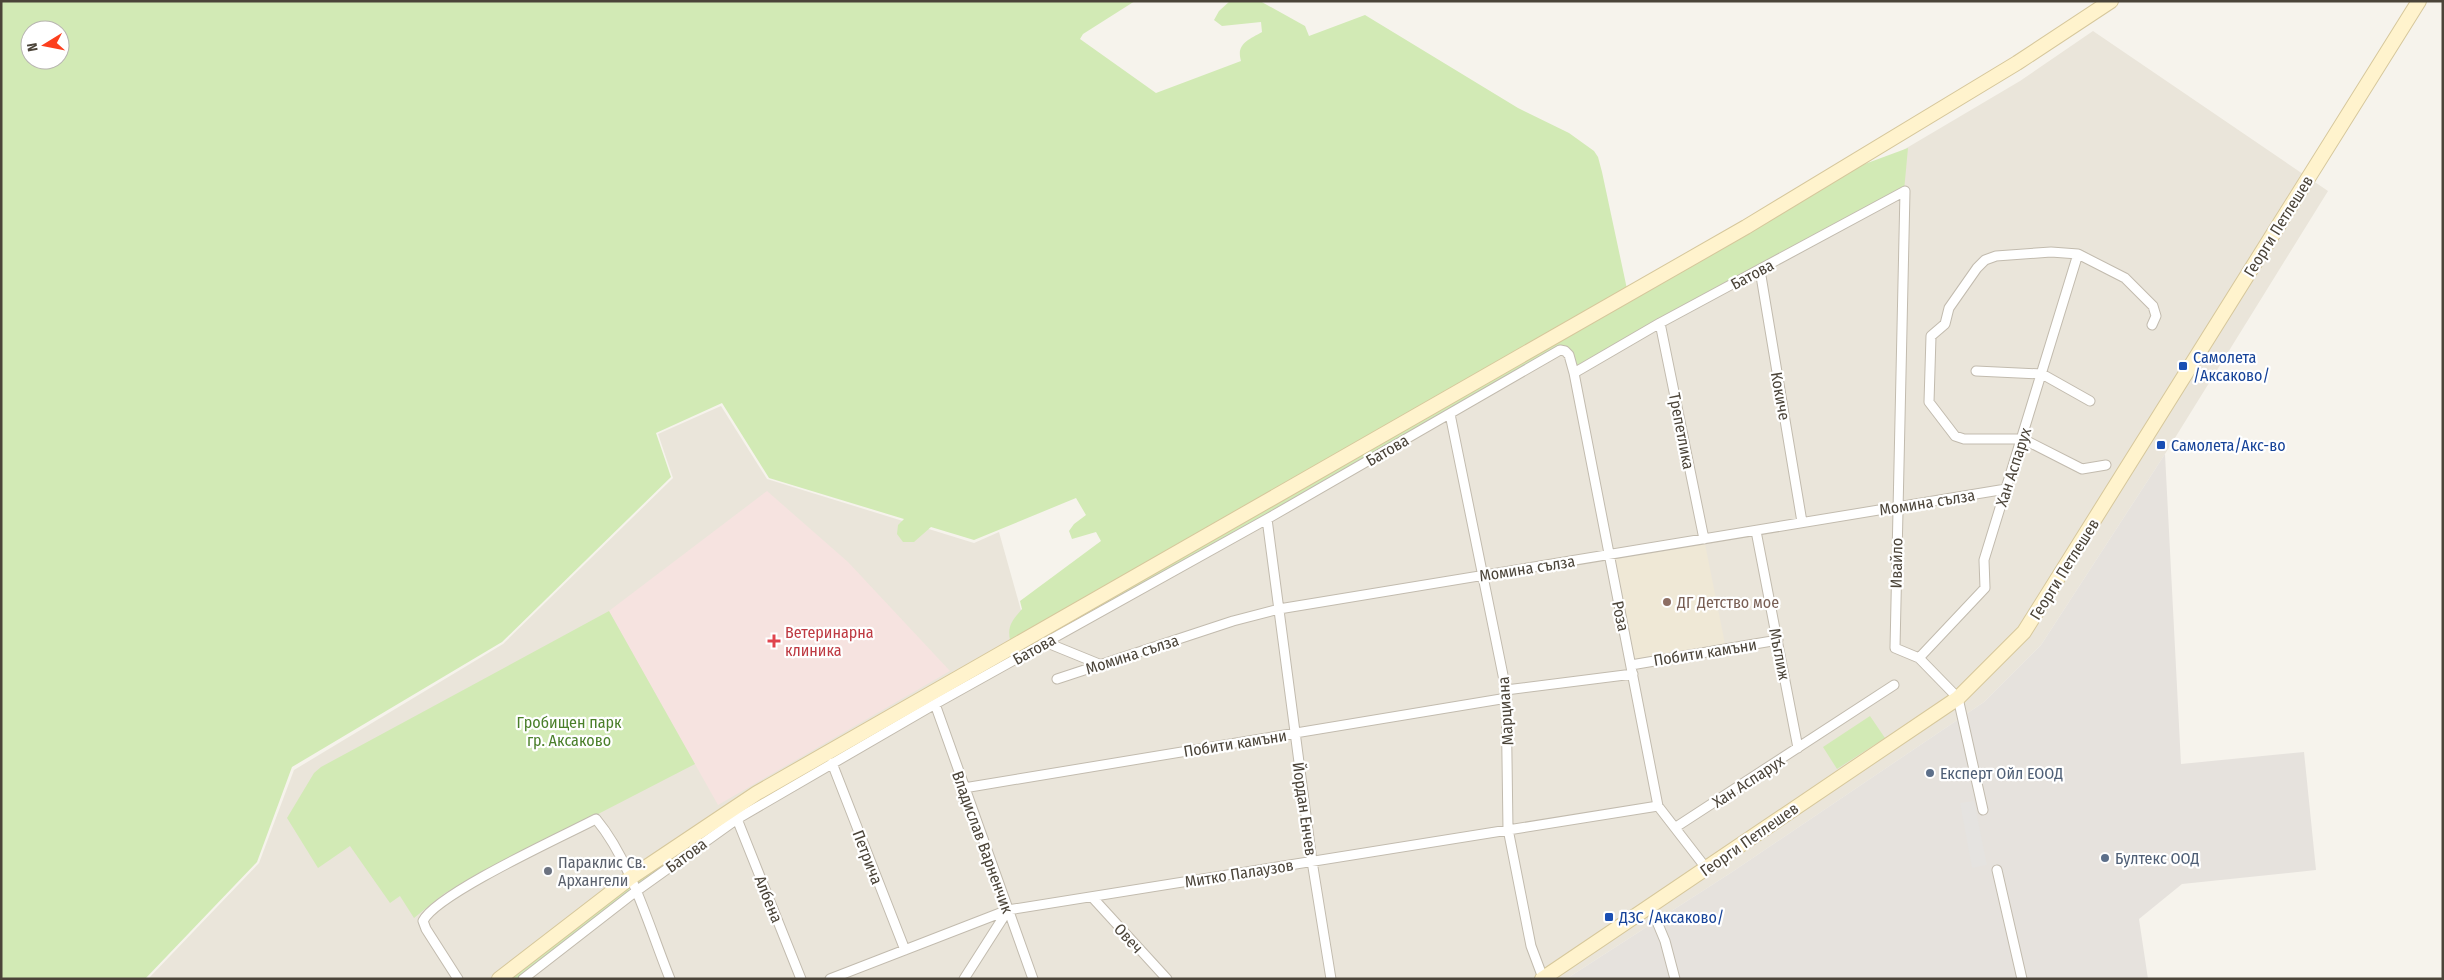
<svg xmlns="http://www.w3.org/2000/svg" width="2444" height="980" viewBox="0 0 2444 980" font-family="'Fira Sans Condensed',sans-serif">
<style>
.residential{fill:#eae5da}
.industrial{fill:#e6e2dd}
.education{fill:#efe8d6}
.medical{fill:#f6e3e0}
.green{fill:#d2eab5;fill-rule:evenodd}
.parking{fill:#e5e3e0}
.lines{fill:none;stroke-linecap:round;stroke-linejoin:round}
.minor-casing{stroke:#c2bbae;stroke-width:11}
.secondary-casing{stroke:#d6c79b;stroke-width:16}
.minor{stroke:#fff;stroke-width:9}
.secondary{stroke:#fff3cd;stroke-width:14}
.transit-dot{fill:#1a4fb4;stroke:#fff;stroke-width:2}
.education-dot{fill:#8d6e63;stroke:#fff;stroke-width:2}
.health-dot{fill:#e0444e;stroke:#fff;stroke-width:2}
.service-dot{fill:#5c6f8a;stroke:#fff;stroke-width:2}
.worship-dot{fill:#6b7280;stroke:#fff;stroke-width:2}
.labels{text-anchor:middle;stroke-width:4.5;stroke-linejoin:round;paint-order:stroke}
.street-label{font-size:16px;fill:#4b4439;stroke:#fff}
.transit-label{font-size:16px;fill:#164399;stroke:#fff;text-anchor:start}
.education-label{font-size:16px;fill:#785e54;stroke:#fff;text-anchor:start}
.health-label{font-size:16px;fill:#be3a42;stroke:#fff;text-anchor:start}
.park-label{font-size:16px;fill:#4a7f2a;stroke:#fff}
.service-label{font-size:16px;fill:#4e5e75;stroke:#fff;text-anchor:start}
.worship-label{font-size:16px;fill:#5b616d;stroke:#fff;text-anchor:start}
</style>
<rect width="100%" height="100%" fill="#f6f3ec"/>
<path class="residential" d="M2093,31L2328,191L2165,454L2041,645L1984,702L1732,872L1566,979H148L259,863L294,770L503,644L673,478L658,434L721,406L767,479L974,543L999,532L1031,646L1844,185L2020,81Z"/>
<path class="industrial" d="M2165,454L2181,764L2304,752L2316,870L2182,884L2139,919L2148,979H1566L1732,872L1984,702L2041,645Z"/>
<path class="education" d="M1704,539L1726,649L1631,665L1608,556Z"/>
<path class="medical" d="M767,491L848,562L950,671L718,805L609,611Z"/>
<path class="green" d="M1,1H1135L1083,34L1080,39L1156,93L1241,61C1236,44 1248,40 1262,32L1261,22L1222,26L1214,20L1219,11L1230,1H1260L1305,26L1309,36L1365,15L1518,108L1569,133L1594,151L1598,157L1602,172L1627,289L1029,633L1027,630L1010,640C1007,625 1013,620 1022,609L1020,601L1101,541L1096,532L1072,539L1069,531L1074,524L1086,515L1076,498L974,540L931,527L914,542H903L897,534L898,525L904,519L769,478L722,403L656,433L671,477L502,642L292,767L257,862L145,979H1ZM30,30H60V60H30Z
M1908,148L1904,191L1574,373L1565,351L737,819L523,979H511L637,881L746,804L1760,226L1862,165Z
M609,611L695,764L445,893L414,918L400,896L390,903L350,846L318,868L287,818L314,773L321,767Z
M1870,716L1885,738L1837,769L1823,747Z"/>
<path class="parking" d="M1974,801L1987,865L1972,868L1960,803Z"/>
<g class="lines">
<defs>
<path id="minor" d="M1760,270L1802,522
M1660,323L1704,539
M1976,371L2042,374L2090,401
M1574,373L1660,323L1905,191L1895,648L1919,658L1958,698L1983,810
M1450,414L1506,690L1508,829L1531,946L1543,978L1540,979
M2106,465L2082,469L2023,439H1964L1955,436L1929,402L1931,336L1945,324L1949,308L1977,268L1985,260L1996,256L2051,252L2078,254L2125,278L2153,306L2156,316L2152,325
M1267,519L1312,861L1331,979
M1756,531L1798,748
M1045,642L1099,664
M1919,658L1985,588L1984,560L2078,254
M1631,665L1778,640
M1057,679L1233,621L1279,609L2006,489
M1506,690L1633,674
M935,704L1033,979
M832,763L905,950
M964,788L1507,698
M737,819L801,979
M1676,827L1894,685
M1997,870L2022,979
M1092,897L1167,979
M1650,905L1665,941L1675,979
M458,979L426,929L423,921C436,894 563,836 596,819C631,861 649,927 670,979
M523,979L635,892L737,819L935,704L1267,519L1560,350L1565,351L1569,355L1574,373L1658,806L1706,868
M830,979L1008,910L1658,806
M964,979L1008,910"/>
<path id="secondary" d="M499,979L630,878L757,793L1746,227L2017,63L2111,1
M1542,979L1958,698L2024,632L2419,1"/>
</defs>
<use href="#minor" class="minor-casing"/>
<use href="#secondary" class="secondary-casing"/>
<use href="#minor" class="minor"/>
<use href="#secondary" class="secondary"/>
</g>
<g class="transit-dot">
<rect x="2178" y="361" width="10" height="10" rx="2.5"/>
<rect x="2156" y="440" width="10" height="10" rx="2.5"/>
<rect x="1604" y="912" width="10" height="10" rx="2.5"/>
</g>
<circle class="education-dot" cx="1667" cy="602" r="5"/>
<path class="health-dot" d="M771.5 633.5h5v5h5v5h-5v5h-5v-5h-5v-5h5z"/>
<g class="service-dot">
<circle cx="1930" cy="773" r="5"/>
<circle cx="2105" cy="858" r="5"/>
</g>
<circle class="worship-dot" cx="548" cy="871" r="5"/>
<g class="labels">
<g class="street-label">
<text transform="translate(2278 226) rotate(-58)" y="6">Георги Петлешев</text>
<text transform="translate(1752 274) rotate(-28)" y="6">Батова</text>
<text transform="translate(1781 396) rotate(80)" y="6">Кокиче</text>
<text transform="translate(1682 431) rotate(79)" y="6">Трепетлика</text>
<text transform="translate(1387 450) rotate(-30)" y="6">Батова</text>
<text transform="translate(2013 467) rotate(-72)" y="6">Хан Аспарух</text>
<text transform="translate(1927 502) rotate(-9)" y="6">Момина сълза</text>
<text transform="translate(1896 563) rotate(-89)" y="6">Ивайло</text>
<text transform="translate(1527 568) rotate(-9)" y="6">Момина сълза</text>
<text transform="translate(2064 569) rotate(-58)" y="6">Георги Петлешев</text>
<text transform="translate(1621 616) rotate(78)" y="6">Роза</text>
<text transform="translate(1034 649) rotate(-29)" y="6">Батова</text>
<text transform="translate(1705 652) rotate(-9)" y="6">Побити камъни</text>
<text transform="translate(1132 654) rotate(-18)" y="6">Момина сълза</text>
<text transform="translate(1780 654) rotate(79)" y="6">Мъглиж</text>
<text transform="translate(1505 711) rotate(-94)" y="6">Марциана</text>
<text transform="translate(1235 743) rotate(-9)" y="6">Побити камъни</text>
<text transform="translate(1748 781) rotate(-33)" y="6">Хан Аспарух</text>
<text transform="translate(1305 809) rotate(82)" y="6">Йордан Енчев</text>
<text transform="translate(1749 839) rotate(-35)" y="6">Георги Петлешев</text>
<text transform="translate(983 842) rotate(70)" y="6">Владислав Варненчик</text>
<text transform="translate(686 855) rotate(-36)" y="6">Батова</text>
<text transform="translate(868 857) rotate(69)" y="6">Петрича</text>
<text transform="translate(1239 873) rotate(-9)" y="6">Митко Палаузов</text>
<text transform="translate(769 899) rotate(68)" y="6">Албена</text>
<text transform="translate(1129 938) rotate(47)" y="6">Овеч</text>
</g>
<g class="transit-label">
<text x="2193" y="363">Самолета<tspan x="2193" dy="18">/Аксаково/</tspan></text>
<text x="2171" y="451">Самолета/Акс-во</text>
<text x="1619" y="923">ДЗС /Аксаково/</text>
</g>
<g class="education-label">
<text x="1677" y="608">ДГ Детство мое</text>
</g>
<g class="health-label">
<text x="785" y="638">Ветеринарна<tspan x="785" dy="18">клиника</tspan></text>
</g>
<g class="park-label">
<text x="569" y="728">Гробищен парк<tspan x="569" dy="18">гр. Аксаково</tspan></text>
</g>
<g class="service-label">
<text x="1940" y="779">Експерт Ойл ЕООД</text>
<text x="2115" y="864">Бултекс ООД</text>
</g>
<g class="worship-label">
<text x="558" y="868">Параклис Св.<tspan x="558" dy="18">Архангели</tspan></text>
</g>
</g>
<rect width="2444" height="980" fill="none" stroke="#4b4439" stroke-width="5"/>
<g transform="translate(45 45) rotate(260)"><circle r="24" fill="#ffffff" stroke="#b7b4b0"/>
<path d="M0-4L9 19L0 12L-9 19Z" fill="#fc3f1d"/>
<text y="-8" font-size="14" font-weight="bold" text-anchor="middle" fill="#4b4439">N</text>
</g>
</svg>
